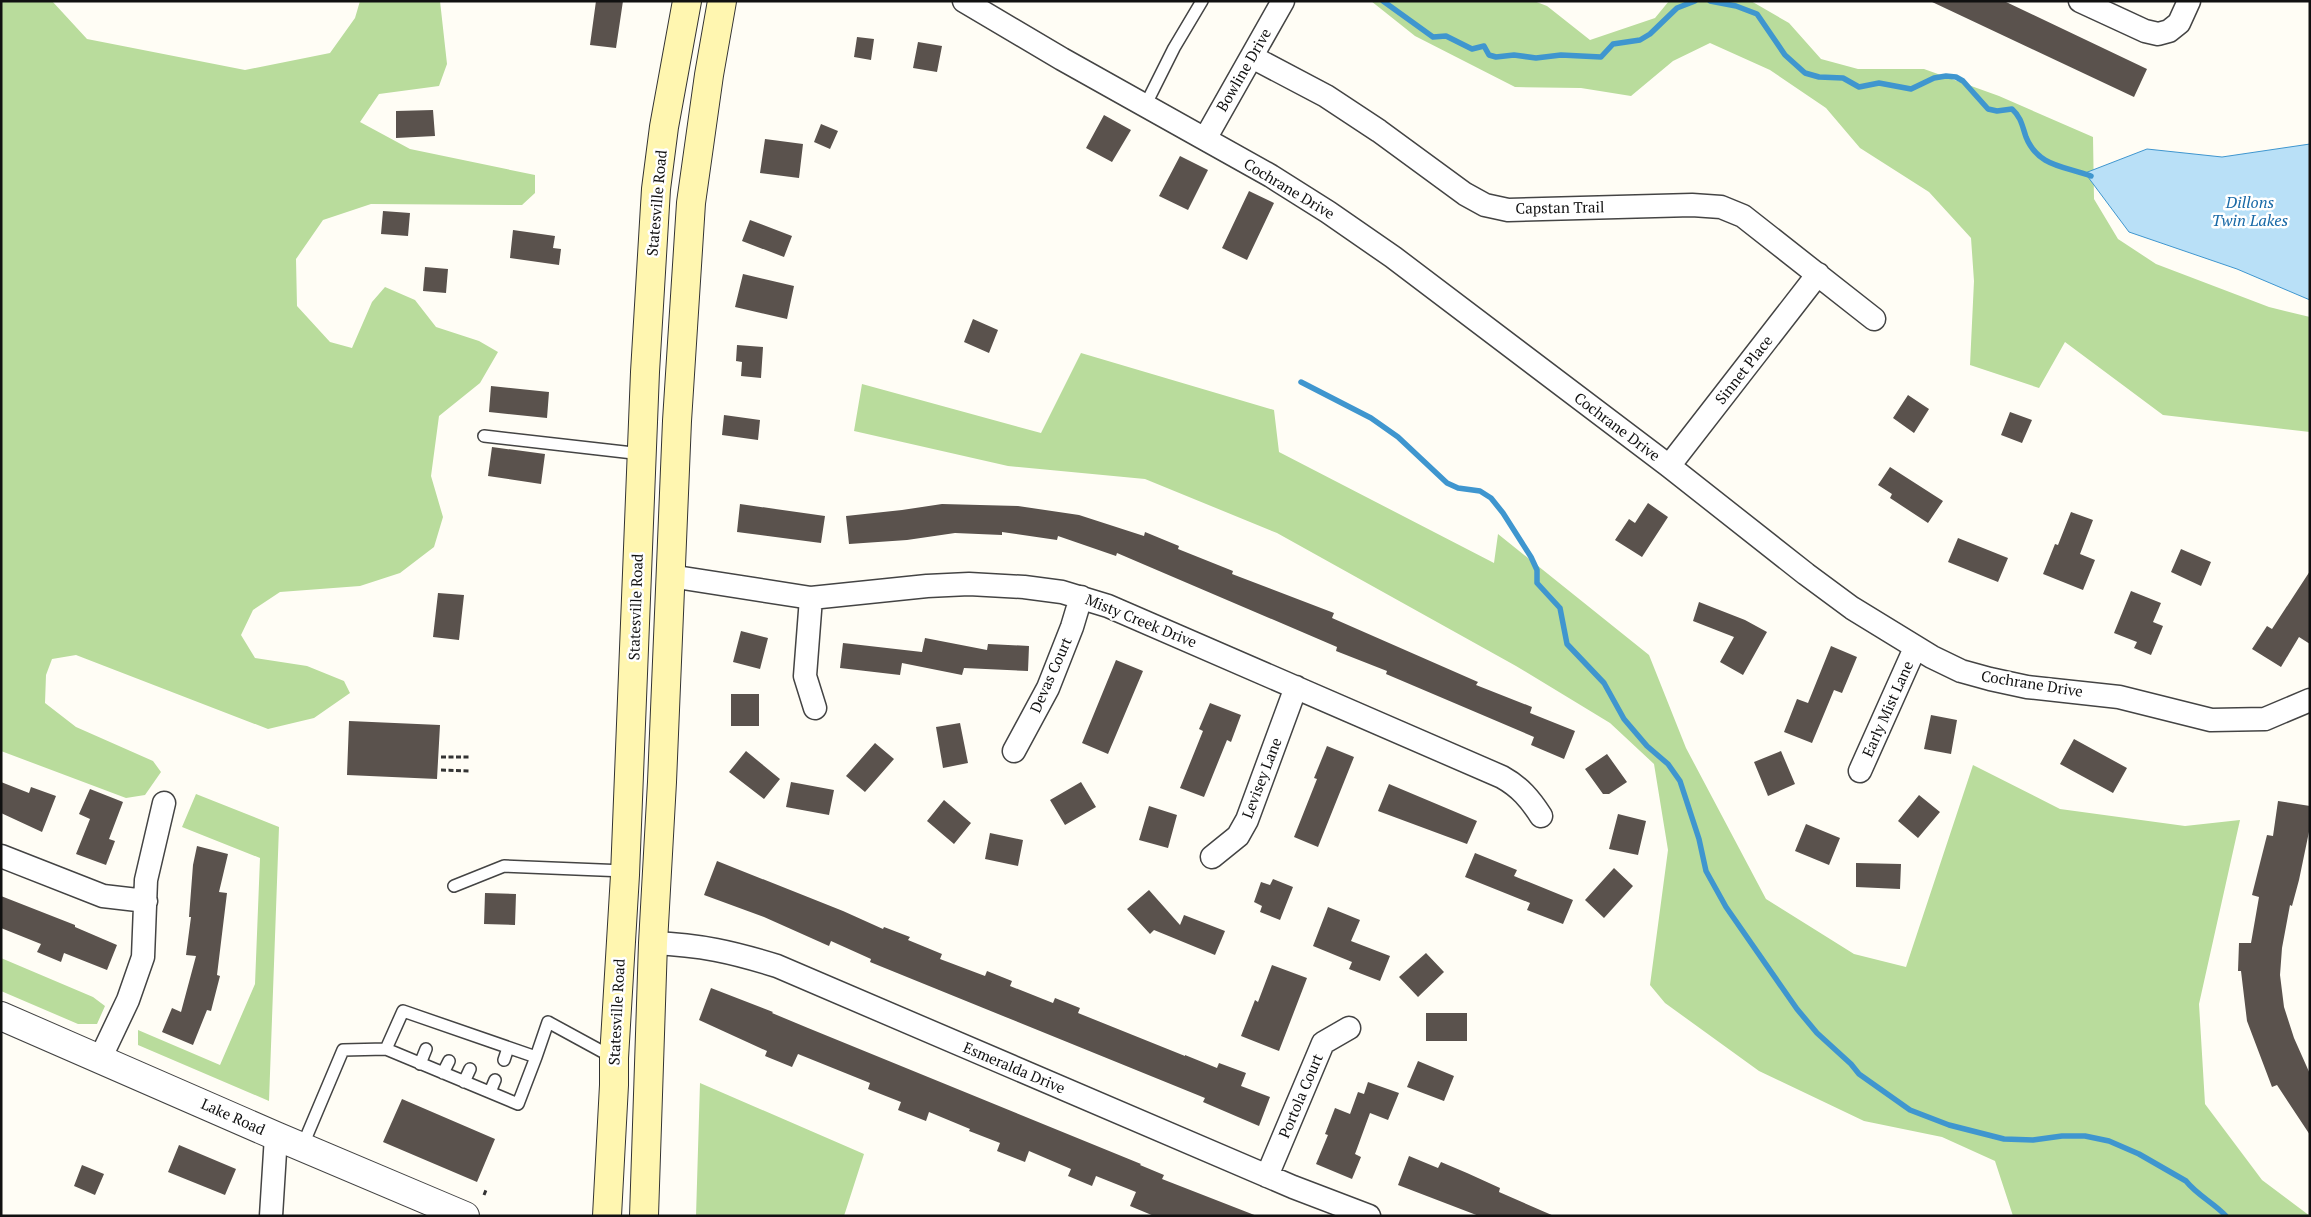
<svg xmlns="http://www.w3.org/2000/svg" width="2311" height="1217" viewBox="0 0 2311 1217" font-family="'PT Serif',serif">
<style>
.forest{fill:#b9dc9c}
.water{fill:#b9e0f7;stroke:#3f96cf}
.lines{fill:none;stroke-linecap:round;stroke-linejoin:round}
.stream{stroke:#3f96cf;stroke-width:5.5}
.building{fill:#5a524d}
.service-casing{stroke:#444;stroke-width:14}
.minor-casing{stroke:#444;stroke-width:25}
.tertiary-casing{stroke:#444;stroke-width:30}
.secondary-casing{stroke:#333;stroke-width:30}
.path{stroke:#333;stroke-width:3;stroke-dasharray:5 2.5;stroke-linecap:butt}
.service{stroke:#fff;stroke-width:11}
.minor{stroke:#fff;stroke-width:22}
.tertiary{stroke:#fff;stroke-width:28}
.secondary{stroke:#fff6b0;stroke-width:28}
.labels{text-anchor:middle;stroke-width:5;stroke-linejoin:round;paint-order:stroke}
.street-label{font-size:15px;fill:#111;stroke:#fff}
.water-label{font-size:16px;font-style:italic;fill:#1768a6;stroke:#fff}
</style>
<rect width="100%" height="100%" fill="#fffdf5"/>
<path class="forest" d="M1,1H52L87,39L245,70L330,53L355,18L360,1H440L447,64L439,86L379,94L360,122L410,149L535,175V193L522,205L371,204L323,220L296,259L297,306L330,342L352,348L372,302L385,287L415,300L436,327L479,341L498,352L480,383L439,416L431,476L443,517L434,547L400,573L360,586L280,592L253,610L241,635L255,658L307,666L344,681L350,693L314,718L268,729L76,655L52,659L46,675L45,703L76,727L153,761L161,772L145,795L126,798L1,751Z
M1371,1H1534L1547,6L1590,40L1655,18L1669,1H1751L1789,23L1821,59L1858,69H1924L1999,96L2093,137L2094,199L2118,239L2156,264L2269,307L2310,317V432L2163,415L2065,342L2039,388L1970,365L1974,281L1971,238L1929,192L1860,148L1826,108L1770,70L1710,43L1673,61L1631,96L1581,88L1515,87L1415,36Z
M1081,353L1274,410L1279,452L1494,563L1498,534L1649,655L1686,748L1766,899L1854,954L1906,967L1973,765L2060,809L2185,826L2240,820L2199,1004L2205,1104L2262,1180L2310,1216H2013L1995,1161L1942,1137L1864,1121L1759,1071L1665,1003L1650,985L1668,850L1654,764L1610,723L1516,666L1277,533L1145,479L1008,466L854,431L862,384L1041,433Z
M196,794L279,827L269,1101L138,1045V1030L220,1065L255,984L260,858L182,827Z
M1,958L93,997L105,1006L97,1024H78L1,991Z
M700,1083L864,1154L844,1216H696Z"/>
<path class="water" d="M2310,144V300L2237,269L2129,232L2085,173L2147,149L2222,157Z"/>
<g class="lines">
<path class="stream" d="M1383,1L1433,37L1446,36L1472,49L1484,46L1489,55L1496,57L1514,55L1536,58L1561,55L1601,57L1613,44L1640,40L1650,34L1677,8L1695,1
M1710,1L1736,6L1757,14L1785,55L1805,73L1819,77L1843,78L1859,87L1879,83L1911,89L1934,78L1946,76L1956,77L1963,81L1988,109L1997,111L2012,109C2021,117 2022,125 2026,137C2038,167 2065,166 2091,176
M1301,382L1371,418L1398,437L1447,483L1458,488L1480,491L1491,498L1503,513L1531,557L1537,570V583L1560,608L1567,644L1604,683L1624,719L1647,746L1668,764L1680,781L1699,839L1706,871L1726,907L1797,1009L1817,1033L1851,1064L1859,1074L1910,1110L1949,1125L2004,1139L2033,1140L2062,1136H2085L2109,1141L2139,1154L2186,1181C2197,1195 2214,1203 2226,1216"/>
</g>
<path class="building" d="M596,1H623L616,48L590,45Z
M1930,1H2004L2147,69L2134,97Z
M857,37L874,39L871,60L854,57Z
M918,42L942,46L937,72L913,68Z
M433,110L435,136L396,138V111Z
M1104,115L1131,130L1112,162L1086,148Z
M821,124L838,131L830,149L814,142Z
M765,139L803,144L799,178L760,173Z
M1180,156L1208,170L1188,210L1159,196Z
M1249,191L1274,203L1247,260L1222,248Z
M383,211L410,213L408,236L381,234Z
M750,220L792,236L784,257L742,241Z
M513,230L555,236L553,248L561,249L559,265L510,258Z
M425,267L448,269L446,293L423,291Z
M743,274L794,286L787,319L735,307Z
M973,319L998,330L989,353L964,342Z
M737,345L763,347L761,378L741,376L742,362L736,361Z
M491,386L549,392L547,418L489,412Z
M1908,395L1929,409L1914,433L1893,418Z
M2010,412L2032,420L2022,443L2001,435Z
M724,415L760,420L758,440L722,435Z
M492,447L545,454L541,484L488,476Z
M1890,467L1943,501L1928,523L1890,498L1892,494L1878,485Z
M1648,503L1668,517L1642,557L1615,540L1629,519L1635,523Z
M740,504L825,516L821,543L737,532Z
M942,504L1018,506L1079,515L1144,536L1145,532L1179,546L1178,549L1233,571L1232,574L1334,613L1332,618L1478,682L1476,685L1532,707L1530,713L1575,731L1564,759L1531,745L1534,737L1386,674L1387,671L1336,651L1337,647L1117,553L1116,556L1058,536L1057,540L1002,532V535L955,533L907,540L849,544L846,516L902,510Z
M2071,512L2093,520L2080,554L2095,560L2083,590L2043,574L2055,544L2058,545Z
M1958,538L2008,558L1998,582L1948,562Z
M2181,549L2211,562L2201,586L2171,572Z
M2310,571V644L2299,637L2281,667L2252,649L2267,626L2272,629Z
M2131,591L2161,603L2153,622L2163,626L2151,655L2134,648L2137,642L2114,633Z
M438,593L464,595L459,640L433,637Z
M1699,602L1745,620L1767,632L1743,675L1720,662L1734,637L1693,621Z
M741,631L768,638L760,669L733,662Z
M925,638L987,650L988,644L1029,646L1028,671L964,668L962,675L902,663L900,675L840,668L843,643L922,652Z
M1831,646L1857,657L1842,693L1834,690L1812,743L1784,732L1797,699L1808,703Z
M1116,660L1143,671L1108,754L1082,743Z
M731,694H759V726H731Z
M1210,703L1241,715L1231,742L1227,740L1204,797L1180,788L1203,731L1199,729Z
M1931,715L1957,720L1951,754L1924,749Z
M349,721L440,725L437,779L347,775Z
M960,723L968,763L943,768L936,727Z
M2074,739L2127,768L2113,793L2060,764Z
M875,743L894,759L865,792L846,776Z
M1327,746L1354,757L1318,847L1294,837L1317,779L1314,778Z
M746,751L780,779L764,799L729,772Z
M1781,751L1795,784L1768,796L1754,762Z
M1607,754L1627,782L1609,794H1603L1585,769Z
M1,782L29,793L31,787L56,796L42,832L1,813Z
M791,782L834,790L829,815L786,807Z
M1081,782L1096,807L1065,825L1050,800Z
M1389,784L1477,821L1467,844L1378,811Z
M90,789L123,802L109,839L115,841L106,865L76,854L90,819L79,814Z
M1919,795L1940,812L1918,838L1898,821Z
M944,800L971,823L954,844L927,821Z
M2278,801L2310,806V827L2299,880L2292,906L2290,905L2282,948L2280,975L2284,1007L2294,1038L2310,1074V1135L2277,1085L2272,1087L2247,1021L2241,971H2238L2239,943H2251L2259,897L2252,895L2267,835L2273,836Z
M1149,806L1177,815L1168,848L1139,840Z
M1618,814L1646,821L1638,855L1609,849Z
M1806,824L1840,838L1829,865L1795,851Z
M990,833L1023,840L1018,866L985,859Z
M197,846L228,854L219,892L227,893L217,975L220,976L211,1011L207,1010L193,1045L162,1032L172,1008L181,1012L196,956L186,955L191,917H189L193,865Z
M1475,853L1517,870L1514,876L1573,900L1563,924L1527,910L1530,903L1465,877Z
M717,861L843,911L883,929L884,927L910,937L908,940L942,954L940,959L985,976L987,971L1012,981L1010,986L1053,1003L1055,998L1080,1008L1078,1013L1185,1056V1055L1217,1068L1219,1063L1246,1073L1241,1086L1270,1097L1259,1126L1203,1102L1205,1098L870,962L871,959L831,941L829,946L764,917L704,895Z
M1856,863L1901,864L1900,889L1856,887Z
M1614,868L1633,886L1604,918L1585,900Z
M1273,879L1293,887L1280,920L1260,912L1262,906L1254,902L1261,882L1270,885Z
M1149,890L1180,925L1184,915L1225,931L1215,955L1154,930L1150,934L1127,909Z
M485,893L516,894L515,925L484,924Z
M1,896L75,925V927L117,945L107,970L64,953L61,962L37,952L41,944L1,928Z
M1328,907L1360,920L1351,941L1390,956L1380,981L1349,969L1352,962L1313,946Z
M1426,953L1444,972L1418,997L1399,977Z
M1272,965L1307,978L1279,1051L1241,1036L1255,1000L1258,1002Z
M711,988L773,1012L772,1013L808,1028L1141,1164L1140,1165L1164,1175L1162,1179L1257,1216H1154L1130,1206L1136,1192L1096,1176L1092,1186L1068,1176L1071,1169L1029,1151L1025,1162L997,1151L1000,1143L969,1131L970,1129L929,1112L926,1121L898,1110L901,1102L868,1089L870,1083L798,1054L792,1067L765,1056L767,1051L699,1020Z
M1426,1013H1467V1041H1426Z
M1418,1061L1454,1076L1444,1101L1407,1087Z
M1368,1082L1399,1093L1388,1120L1370,1113L1355,1154L1361,1157L1352,1179L1316,1164L1328,1135L1325,1134L1335,1108L1350,1114L1358,1092L1364,1094Z
M402,1099L495,1139L477,1182L383,1142Z
M179,1145L236,1169L225,1195L168,1172Z
M1409,1156L1438,1168L1441,1162L1467,1173L1500,1188L1499,1192L1554,1216H1479L1398,1185Z
M82,1165L104,1174L95,1195L74,1186Z"/>
<g class="lines">
<defs>
<path id="service" d="M1145,106L1174,48L1202,1
M484,436L642,454
M454,886L504,866L625,871
M386,1049L518,1104L536,1057
M504,1060L508,1048
M420,1064L426,1049
M443,1073L449,1061
M464,1082L470,1069
M490,1092L495,1080
M302,1147L343,1050L386,1049L403,1011L536,1057L548,1022L614,1058"/>
<path id="minor" d="M964,1L1062,59L1271,176L1328,212L1393,257L1669,466L1806,574L1852,608L1932,657L1961,671L1990,679L2027,687L2119,697L2211,720L2265,719L2310,700
M2080,1L2145,31L2158,34L2169,31L2179,23L2189,1
M1252,57L1326,96L1379,131L1465,194L1485,205L1508,210L1692,205L1721,207L1743,216L1874,319
M1205,139L1283,1
M1669,466L1818,274
M670,576L811,598L927,586L969,584L1024,587L1062,592L1108,606L1502,777C1520,787 1530,799 1541,816
M811,598L805,676L815,708
M1014,751L1048,688L1072,627L1081,597
M1860,771L1915,648
M1,856L103,896L146,901
M1212,857L1238,836L1247,820L1296,687
M653,943C701,945 732,952 777,966L1293,1187L1369,1216
M100,1059L128,1000L143,957L146,880L164,803
M1267,1176L1323,1043L1349,1028
M271,1216L276,1136"/>
<path id="tertiary" d="M1,1016L276,1136L465,1216"/>
<path id="secondary" d="M607,1216L614,1085V1058L625,875L645,372L656,189L664,127L687,1
M644,1216L653,943L662,782L677,421L691,203L709,75L722,1"/>
</defs>
<use href="#service" class="service-casing"/>
<use href="#minor" class="minor-casing"/>
<use href="#tertiary" class="tertiary-casing"/>
<use href="#secondary" class="secondary-casing"/>
<path class="path" d="M441,757H469
M441,770L469,771
M484,1195L486,1190"/>
<use href="#service" class="service"/>
<use href="#minor" class="minor"/>
<use href="#tertiary" class="tertiary"/>
<use href="#secondary" class="secondary"/>
</g>
<g class="labels">
<g class="street-label">
<text transform="translate(1244 70) rotate(-60)" y="5">Bowline Drive</text>
<text transform="translate(1289 189) rotate(31)" y="5">Cochrane Drive</text>
<text transform="translate(657 203) rotate(-85)" y="5">Statesville Road</text>
<text transform="translate(1560 208) rotate(-1)" y="5">Capstan Trail</text>
<text transform="translate(1744 370) rotate(-52)" y="5">Sinnet Place</text>
<text transform="translate(1617 427) rotate(37)" y="5">Cochrane Drive</text>
<text transform="translate(636 607) rotate(-88)" y="5">Statesville Road</text>
<text transform="translate(1141 621) rotate(22)" y="5">Misty Creek Drive</text>
<text transform="translate(1051 675) rotate(-66)" y="5">Devas Court</text>
<text transform="translate(2032 684) rotate(9)" y="5">Cochrane Drive</text>
<text transform="translate(1888 709) rotate(-66)" y="5">Early Mist Lane</text>
<text transform="translate(1262 778) rotate(-69)" y="5">Levisey Lane</text>
<text transform="translate(617 1012) rotate(-87)" y="5">Statesville Road</text>
<text transform="translate(1014 1068) rotate(23)" y="5">Esmeralda Drive</text>
<text transform="translate(1301 1096) rotate(-67)" y="5">Portola Court</text>
<text transform="translate(233 1117) rotate(24)" y="5">Lake Road</text>
</g>
<g class="water-label">
<text x="2250" y="208">Dillons<tspan x="2250" dy="18">Twin Lakes</tspan></text>
</g>
</g>
<rect width="2311" height="1217" fill="none" stroke="#111111" stroke-width="5"/>
</svg>
